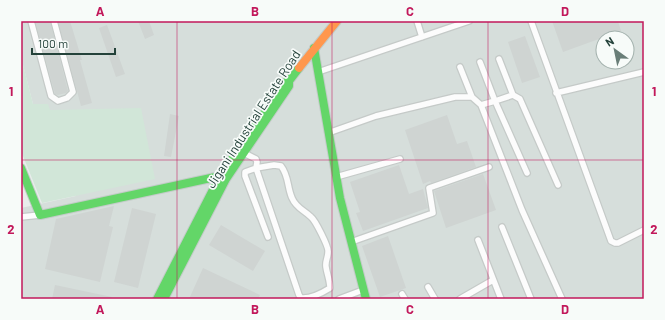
<svg xmlns="http://www.w3.org/2000/svg" width="665" height="320" viewBox="0 0 665 320" font-family="Barlow,sans-serif">
<style>
.built{fill:#d6dedb;fill-rule:evenodd}
.green{fill:#d1e6d8}
.building{fill:#cfd4d2}
.lines{fill:none;stroke-linecap:round;stroke-linejoin:round}
.street-casing{stroke:#c5cac8;stroke-width:8}
.fast-casing{stroke:#c3cbc8;stroke-width:10}
.slow-casing{stroke:#c3cbc8;stroke-width:10}
.street{stroke:#fcfcfc;stroke-width:5.5}
.fast{stroke:#63d668;stroke-width:8}
.slow{stroke:#ff974d;stroke-width:8}
.grid{fill:none;stroke:#c2185b;stroke-width:1;stroke-opacity:0.55}
.labels{text-anchor:middle;stroke-width:3.5;stroke-linejoin:round;paint-order:stroke}
.street-label{font-size:13px;fill:#24423a;stroke:#f7fbf9}
.neatline{fill:none;stroke:#c2185b;stroke-width:1.5}
.grid-label{font-size:13px;text-anchor:middle;font-weight:bold;fill:#c2185b}
</style>
<rect width="100%" height="100%" fill="#e8edeb"/>
<path class="built" d="M21,21H644V299H21V208L76,196L33,104L21,57ZM603,38H627V62H603Z"/>
<path class="green" d="M21,57L33,104H48L50,110L141,108L155,179L42,203L21,151Z"/>
<path class="building" d="M35,21H50L68,91L66,93L58,95L55,94Z
M58,21H70L82,60H80L92,103L81,106Z
M138,21H149L154,35L145,39Z
M552,21H618L621,31L563,52Z
M107,25L125,74L116,77L99,28Z
M525,36L540,77L522,83L508,42Z
M170,114L179,116L171,157L164,156Z
M447,115L457,144L467,141L476,167L431,183L430,181L423,184L405,130Z
M399,165L409,194L423,189L428,208L363,231L356,213L360,212L350,182Z
M483,174L496,210L446,228L434,191Z
M114,206L109,226L113,227L100,282L45,269L56,219Z
M132,208L156,214L138,288L114,282Z
M221,225L265,251L253,271L209,245Z
M388,236L406,288L380,297L362,246Z
M203,268L260,295L258,299H189Z
M55,285L112,297L111,299H52Z"/>
<g class="lines">
<defs>
<path id="street" d="M31,21L51,96L58,101L67,98L73,92L54,21
M417,21L422,37
M531,21L611,241L615,243H618L644,230
M499,59L513,95
M480,62L495,101L513,95L520,99L558,185
M460,67L472,97
M318,72L469,21
M556,93L644,72
M481,105L495,101L527,173
M328,133L376,116L455,97H472L481,105L522,210L562,299
M244,153L256,159L257,162L256,168L274,165L281,166C289,176 287,187 292,198C296,208 304,210 311,217C315,220 329,247 328,252C328,258 325,261 326,267C327,274 330,281 330,288C322,293 311,299 301,298L299,295L256,168L245,172V176L268,237
M336,177L400,159
M21,217L40,215
M502,227L531,299
M478,240L501,299
M351,242L433,213L429,188L489,167
M428,287L435,299
M402,294L405,299
M339,299L363,290
M460,299L493,280"/>
<path id="fast" d="M314,48L340,198L366,299
M21,168L40,215L220,176L222,177
M157,299L220,176L286,82
M164,299L226,179L289,86V81L299,68"/>
<path id="slow" d="M299,68L337,21"/>
</defs>
<use href="#street" class="street-casing"/>
<use href="#fast" class="fast-casing"/>
<use href="#slow" class="slow-casing"/>
<use href="#street" class="street"/>
<use href="#fast" class="fast"/>
<use href="#slow" class="slow"/>
</g>
<path class="grid" d="M177,21V299M332,21V299M488,21V299M21,160H644"/>
<g class="labels">
<g class="street-label">
<text transform="translate(253 119) rotate(-57)" y="5">Jigani Industrial Estate Road</text>
</g>
</g>
<rect width="665" height="320" fill="none" stroke="#f7fbf9" stroke-width="44"/>
<g transform="translate(615 50) rotate(327)"><circle r="19" fill="#f7fbf9" stroke="#a3b1ad"/>
<path d="M0-3L7 15L0 10L-7 15Z" fill="#697e78"/>
<text y="-6" font-size="11" font-weight="bold" text-anchor="middle" fill="#24423a">N</text>
</g>
<path d="M32 48v6h83v-6" fill="none" stroke="#24423a" stroke-width="2"/>
<text x="38" y="48" font-size="12" fill="#24423a" stroke="#f7fbf9" stroke-width="3" paint-order="stroke">100 m</text>
<rect x="22" y="22" width="621" height="276" class="neatline"/>
<g class="grid-label">
<text x="100" y="16">A</text>
<text x="255" y="16">B</text>
<text x="410" y="16">C</text>
<text x="565" y="16">D</text>
<text x="11" y="96">1</text>
<text x="654" y="96">1</text>
<text x="11" y="234">2</text>
<text x="654" y="234">2</text>
<text x="100" y="314">A</text>
<text x="255" y="314">B</text>
<text x="410" y="314">C</text>
<text x="565" y="314">D</text>
</g>
</svg>
